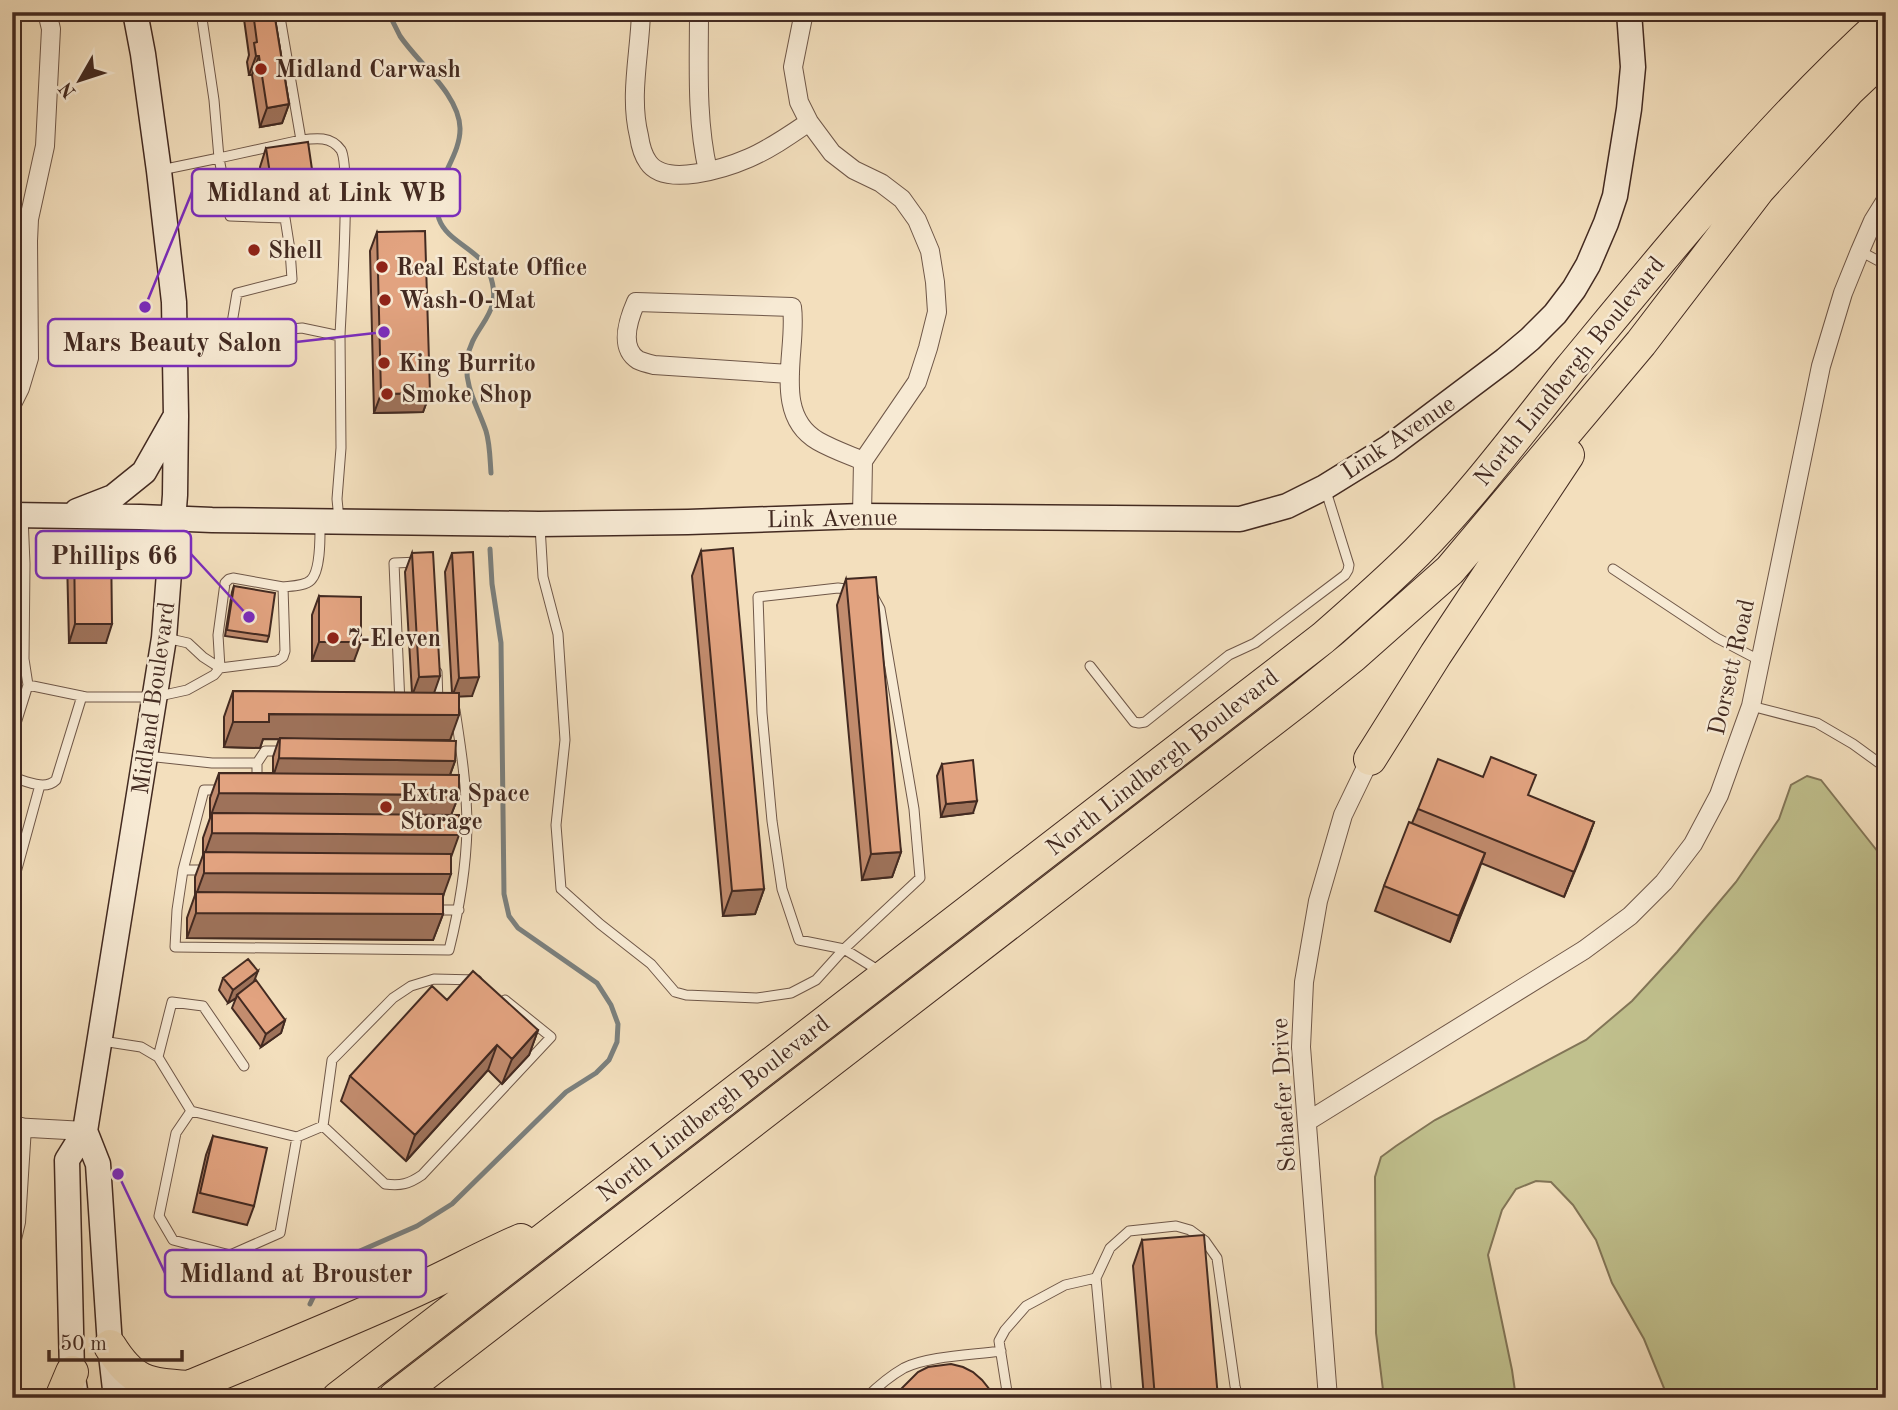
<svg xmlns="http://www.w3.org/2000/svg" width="1898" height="1410" viewBox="0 0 1898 1410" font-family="'Old Standard TT',serif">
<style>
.green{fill:#c0c08d;stroke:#827557;stroke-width:2}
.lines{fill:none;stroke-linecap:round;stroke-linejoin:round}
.stream{stroke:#7b807e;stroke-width:5}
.lane-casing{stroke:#6f5748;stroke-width:11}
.street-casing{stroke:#6f5748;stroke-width:20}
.secondary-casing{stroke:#432a21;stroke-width:27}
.highway-casing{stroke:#432a21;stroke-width:34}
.lane{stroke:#f7ead4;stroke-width:9}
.street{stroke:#f7ead4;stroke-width:18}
.secondary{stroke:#f7ead4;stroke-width:24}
.highway{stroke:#f3dfbd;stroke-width:32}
.wall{fill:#c28c6e;stroke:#432a21;stroke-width:2}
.shaded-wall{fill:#9e725a;stroke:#432a21;stroke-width:2}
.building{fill:#e2a380;stroke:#432a21;stroke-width:2}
.poi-dot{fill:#8f2418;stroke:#f7ead4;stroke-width:2.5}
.labels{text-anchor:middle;stroke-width:5;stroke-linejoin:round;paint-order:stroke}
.poi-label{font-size:24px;font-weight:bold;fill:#432a21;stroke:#f7ead4;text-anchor:start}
.street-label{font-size:24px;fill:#432a21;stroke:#f7ead4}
.leader{fill:none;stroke:#7b2cbf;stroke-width:2.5}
.callout-dot{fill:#7b2cbf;stroke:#f7ead4;stroke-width:2.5}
.callout{fill:#f7ead4;stroke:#7b2cbf;stroke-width:2.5}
.callout-label{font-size:26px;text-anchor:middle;font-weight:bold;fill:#432a21}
</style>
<rect width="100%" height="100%" fill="#f3dfbd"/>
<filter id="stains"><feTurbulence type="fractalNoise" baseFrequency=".00286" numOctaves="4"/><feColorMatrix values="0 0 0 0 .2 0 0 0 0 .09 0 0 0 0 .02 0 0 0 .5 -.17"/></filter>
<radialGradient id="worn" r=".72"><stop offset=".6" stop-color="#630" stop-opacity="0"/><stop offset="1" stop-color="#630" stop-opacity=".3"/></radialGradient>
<path class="green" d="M1807,776L1821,780L1886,862V1398H1668L1644,1339L1612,1283L1596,1240L1573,1205L1551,1182L1536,1181L1516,1189L1502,1210L1488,1255L1512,1370L1516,1398H1384L1376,1333L1375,1177L1381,1157L1396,1146L1435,1120L1586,1040L1632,1001L1677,952L1736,882L1779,819L1791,785Z"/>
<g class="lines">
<path class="stream" d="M388,12C392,20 396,28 400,36C418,63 459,94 460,128C461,159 428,186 439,219C447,242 479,249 489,272C506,316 472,323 467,360C464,387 478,407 486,431C490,444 490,460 491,473
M310,1304L322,1279L330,1268L353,1254L417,1226L452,1204L566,1092L596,1073L609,1060L617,1042L618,1024L611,1005L597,983L518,928L509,916L504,894L501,643L492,584L490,549"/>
<defs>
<path id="lane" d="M201,12L214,100L219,158L301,140L280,17
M301,140C316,138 331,136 341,150C351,166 341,308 340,336
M161,170L219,158L230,216L285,218L290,250L292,279L237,293L230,335
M1860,251L1886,265
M178,340L302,328L340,336L341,448L337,499L339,519
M23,516L25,564L24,659L28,685L86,697H155L187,690L214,675L220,668L203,657L188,643L166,638
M540,526L543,577L558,634L565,740L556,825L561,889L600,924L651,964L675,992L686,995L757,998L791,993L816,980L844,949L920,878L914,809L880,609L874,598
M1613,569L1717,638L1759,660
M283,587L233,578L229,579L225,583L218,635L220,668L277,661L283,657L285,651L283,587C292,586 305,586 311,580C321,570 320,536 320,523
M853,590L838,588L758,597L762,713L772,821L782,889L799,940L844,949L881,972
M1090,666L1134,722L1139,723L1145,722L1229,655L1255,643L1345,575L1348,570L1349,565L1325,488
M437,672L438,703
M400,705L394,563L420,562
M1751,706L1817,723L1853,744L1886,768
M12,736L28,685
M147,756L212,763H257
M12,777C26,781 45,791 56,780L82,696
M257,784V763L265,751H285
M222,790H204L183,870L177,910L175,947L449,950C459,910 466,869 467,828C467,788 461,749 455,710
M183,870H210
M15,876L40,785
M431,910H459
M102,1041L141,1047L158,1057L191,1111L297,1137L323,1126L385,1184C401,1186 409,1184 422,1175L551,1037L505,1000
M158,1057L172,1002L203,1006L244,1066
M191,1111L176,1133L159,1216L173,1240L230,1255L280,1233L297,1137
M323,1126L332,1060L393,998L411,986L434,979L477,980
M866,1398C878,1386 890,1376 904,1368C928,1356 973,1355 1001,1351
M1008,1398L999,1341L1005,1330L1026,1306L1065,1285L1096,1278
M1107,1398L1096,1278L1110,1248L1129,1231L1176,1226L1190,1230L1205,1241L1217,1258L1235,1386L1238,1398"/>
<path id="street" d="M641,12C640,53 629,96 639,136C640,143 643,155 648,162C665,188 726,168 749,158C770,149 790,135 809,122
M699,12C699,65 696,119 708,171
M804,12L793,67L799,102L809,122L832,153L854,170L881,183L902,199L917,220L930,251L935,282L937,312L928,348L917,382L863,461L862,516
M790,374L654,365C650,364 642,362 638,360C618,347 629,318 636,302L792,307C798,349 771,414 818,441C832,449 849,455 863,461
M12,404L20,388L29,358L28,241L29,219L45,146L51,29L47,12
M1308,1121L1584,950L1630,916L1664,882L1693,844L1719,795L1751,706L1821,366L1843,293L1860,251L1873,221L1886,200
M12,1127L85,1131
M12,1239L16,1222L22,1127
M1328,1398L1301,1047L1304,982L1318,901L1343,815L1370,759"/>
<path id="secondary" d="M77,511L113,497L144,472L174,419
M12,515L140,517L212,520L539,524L688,522L862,516L1240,519L1287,506L1325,487L1388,448L1505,360L1530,339L1555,314L1574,289L1588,265L1606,223L1615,196L1629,109L1633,67L1629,12
M85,1131L98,1164L110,1346L116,1398
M75,1390L72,1372L67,1160L85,1131L164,638L175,495L176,416L174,302L159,171L143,54L135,12"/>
<path id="highway" d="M1370,759L1436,654L1568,455
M110,1346C133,1383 147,1384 189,1387
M61,1398L72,1372
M168,1398L189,1387C263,1356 337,1326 410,1293C448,1276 484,1256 521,1240
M338,1398L1323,638C1355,610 1387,582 1417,552C1472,496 1521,430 1570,369C1670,248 1769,125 1886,19
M394,1398L1301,698L1353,656L1450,570L1641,343L1759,189L1848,91L1886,55"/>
</defs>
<use href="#lane" class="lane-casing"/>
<use href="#street" class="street-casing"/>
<use href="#secondary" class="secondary-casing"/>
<use href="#highway" class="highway-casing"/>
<use href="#lane" class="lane"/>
<use href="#street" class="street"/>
<use href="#secondary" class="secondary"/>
<use href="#highway" class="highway"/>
</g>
<path class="wall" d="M243,12H274L289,104L282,123L260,127L252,75H249L247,62L249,55Z
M266,148L314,183L307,202L276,206L264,199L260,167Z
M377,232L430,393L423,412L374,413L370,251Z
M74,540L106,643H69L67,559Z
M701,551L764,889L755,914L723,916L692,576Z
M412,553L434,693H452L445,572L452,553L472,696H459L450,740L455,761L450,775L459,795L451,815V857L443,897V914L433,940L187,938V918L195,895V877L203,855V838L210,818V798L219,773H273V757L279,739H263L260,748L224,747V717L233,691L412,693L405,572Z
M846,579L901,852L892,877L862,880L837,605Z
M234,586L269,636L267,642L225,636L232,592Z
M319,596L354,661H312V615Z
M942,764L973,813L941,817L937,776Z
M1528,796L1594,822L1564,897L1481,863L1450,942L1375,911L1384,886L1412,823L1418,809Z
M223,978L254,982L285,1020L281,1033L261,1047L232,1008L236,998L228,1003L219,990Z
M447,1000L538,1030L529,1055L502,1084L488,1070L406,1161L341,1101L350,1076Z
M213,1136L254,1206L247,1225L193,1212L206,1155Z
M1142,1240L1218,1398H1144L1133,1266Z"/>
<path class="shaded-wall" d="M256,56H259L252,75H249Z
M289,104L282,123L260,127L267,108Z
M314,183L307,202L276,206L283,187Z
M430,393L423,412L374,413L381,394Z
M75,624H112L106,643H69Z
M319,642H361L354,661H312Z
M440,676L433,696H412L419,677Z
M479,677L472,696L452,697L459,678Z
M269,714L459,715L450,740L263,739L260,748L224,747L233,722Z
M279,758L455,761L448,780L273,777Z
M219,793L459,795L449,820L212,813L210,818Z
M977,801L973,813L941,817L946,804Z
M1594,822L1585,847L1564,897Z
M212,833L459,835L450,860L204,856Z
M901,852L892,877L862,880L871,854Z
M1485,853L1476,878L1450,942L1459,916Z
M204,873L451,874L442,899L196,895Z
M764,889L755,914L723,916L732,891Z
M196,913L443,914L433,940L187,938Z
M258,971L253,984L237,995L236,998L228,1003L233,990Z
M285,1020L281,1033L261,1047L266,1034Z
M538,1030L529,1055L502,1084L512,1059Z
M497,1045L488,1070L406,1161L415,1135Z"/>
<path class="building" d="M253,12H274L289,104L267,108L259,56H256L254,43L257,42Z
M308,142L314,183L283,187L271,180L266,148Z
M425,231L430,393L381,394L377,232Z
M74,540H111L112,624H75Z
M733,548L764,889L732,891L701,551Z
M433,552L440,676L419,677L412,553Z
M473,552L479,677L459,678L452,553Z
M876,577L901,852L871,854L846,579Z
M234,586L275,593L269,636L227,630Z
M319,596L361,597V642H319Z
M233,691L459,693V715L269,714V722H233Z
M280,738L456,741L455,761L279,758Z
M1491,757L1536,775L1528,795L1594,822L1574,872L1418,809L1438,759L1483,777Z
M973,760L977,801L946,804L942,764Z
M219,773L459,775V795L219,793Z
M212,813L459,815V835L212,833Z
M1409,822L1485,853L1459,916L1384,886Z
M204,852L451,854V874L204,873Z
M196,892L443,894V914L196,913Z
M248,959L258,971L233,990L223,978Z
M473,971L538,1030L512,1059L497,1045L415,1135L350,1076L432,986L447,1000Z
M256,980L285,1020L266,1034L237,995Z
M213,1136L267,1148L254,1206L200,1193Z
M1204,1235L1218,1398H1155L1142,1240Z
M951,1364L963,1367L973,1372L982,1380L990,1390L992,1398H898L901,1389L918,1372L928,1367Z"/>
<g class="poi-dot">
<circle cx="261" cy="69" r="7"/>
<circle cx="254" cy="250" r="7"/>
<circle cx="382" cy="267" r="7"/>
<circle cx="385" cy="300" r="7"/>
<circle cx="384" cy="363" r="7"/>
<circle cx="387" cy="394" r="7"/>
<circle cx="333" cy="638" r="7"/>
<circle cx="386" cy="807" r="7"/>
</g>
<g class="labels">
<g class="poi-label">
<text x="275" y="77">Midland Carwash</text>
<text x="268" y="258">Shell</text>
<text x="396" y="275">Real Estate Office</text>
<text x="399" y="308">Wash-O-Mat</text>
<text x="398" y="371">King Burrito</text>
<text x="401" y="402">Smoke Shop</text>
<text x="347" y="646">7-Eleven</text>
<text x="400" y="801">Extra Space<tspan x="400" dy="28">Storage</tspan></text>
</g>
<g class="street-label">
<text transform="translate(1569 371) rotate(-51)" y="8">North Lindbergh Boulevard</text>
<text transform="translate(1398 437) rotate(-34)" y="8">Link Avenue</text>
<text transform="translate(832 518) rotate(-1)" y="8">Link Avenue</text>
<text transform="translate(1731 667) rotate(-77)" y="8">Dorsett Road</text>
<text transform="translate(153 698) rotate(-82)" y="8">Midland Boulevard</text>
<text transform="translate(1162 762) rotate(-38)" y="8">North Lindbergh Boulevard</text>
<text transform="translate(1283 1095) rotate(-93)" y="8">Schaefer Drive</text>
<text transform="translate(713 1108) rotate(-38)" y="8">North Lindbergh Boulevard</text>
</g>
</g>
<path class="leader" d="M145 307L192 192M384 332L296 342M249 617L191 554M118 1174L165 1273"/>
<g class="callout-dot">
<circle cx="145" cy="307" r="7"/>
<circle cx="384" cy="332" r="7"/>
<circle cx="249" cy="617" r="7"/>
<circle cx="118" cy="1174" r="7"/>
</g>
<g class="callout">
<rect x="192" y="169" width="268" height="47" rx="7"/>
<rect x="48" y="319" width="248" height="47" rx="7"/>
<rect x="36" y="531" width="155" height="47" rx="7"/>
<rect x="165" y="1250" width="261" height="47" rx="7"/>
</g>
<g class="callout-label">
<text x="326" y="201">Midland at Link WB</text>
<text x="172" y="351">Mars Beauty Salon</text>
<text x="114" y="564">Phillips 66</text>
<text x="296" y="1282">Midland at Brouster</text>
</g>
<rect width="1898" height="1410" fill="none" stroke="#f3dfbd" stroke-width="42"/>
<rect x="14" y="14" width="1870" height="1382" fill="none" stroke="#432a21" stroke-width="3.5"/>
<rect x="21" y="21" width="1856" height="1368" fill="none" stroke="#432a21" stroke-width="2"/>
<g transform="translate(80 80) rotate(231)" stroke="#f7ead4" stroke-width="5" paint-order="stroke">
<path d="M0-5L12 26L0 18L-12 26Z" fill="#432a21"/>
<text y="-10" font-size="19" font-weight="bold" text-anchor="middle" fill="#432a21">N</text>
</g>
<path d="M49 1350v10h133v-10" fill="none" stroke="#432a21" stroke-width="3.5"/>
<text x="60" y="1350" font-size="21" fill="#432a21" stroke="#f7ead4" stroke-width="5" paint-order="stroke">50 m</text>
<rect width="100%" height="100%" filter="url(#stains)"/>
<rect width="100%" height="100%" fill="url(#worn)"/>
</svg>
